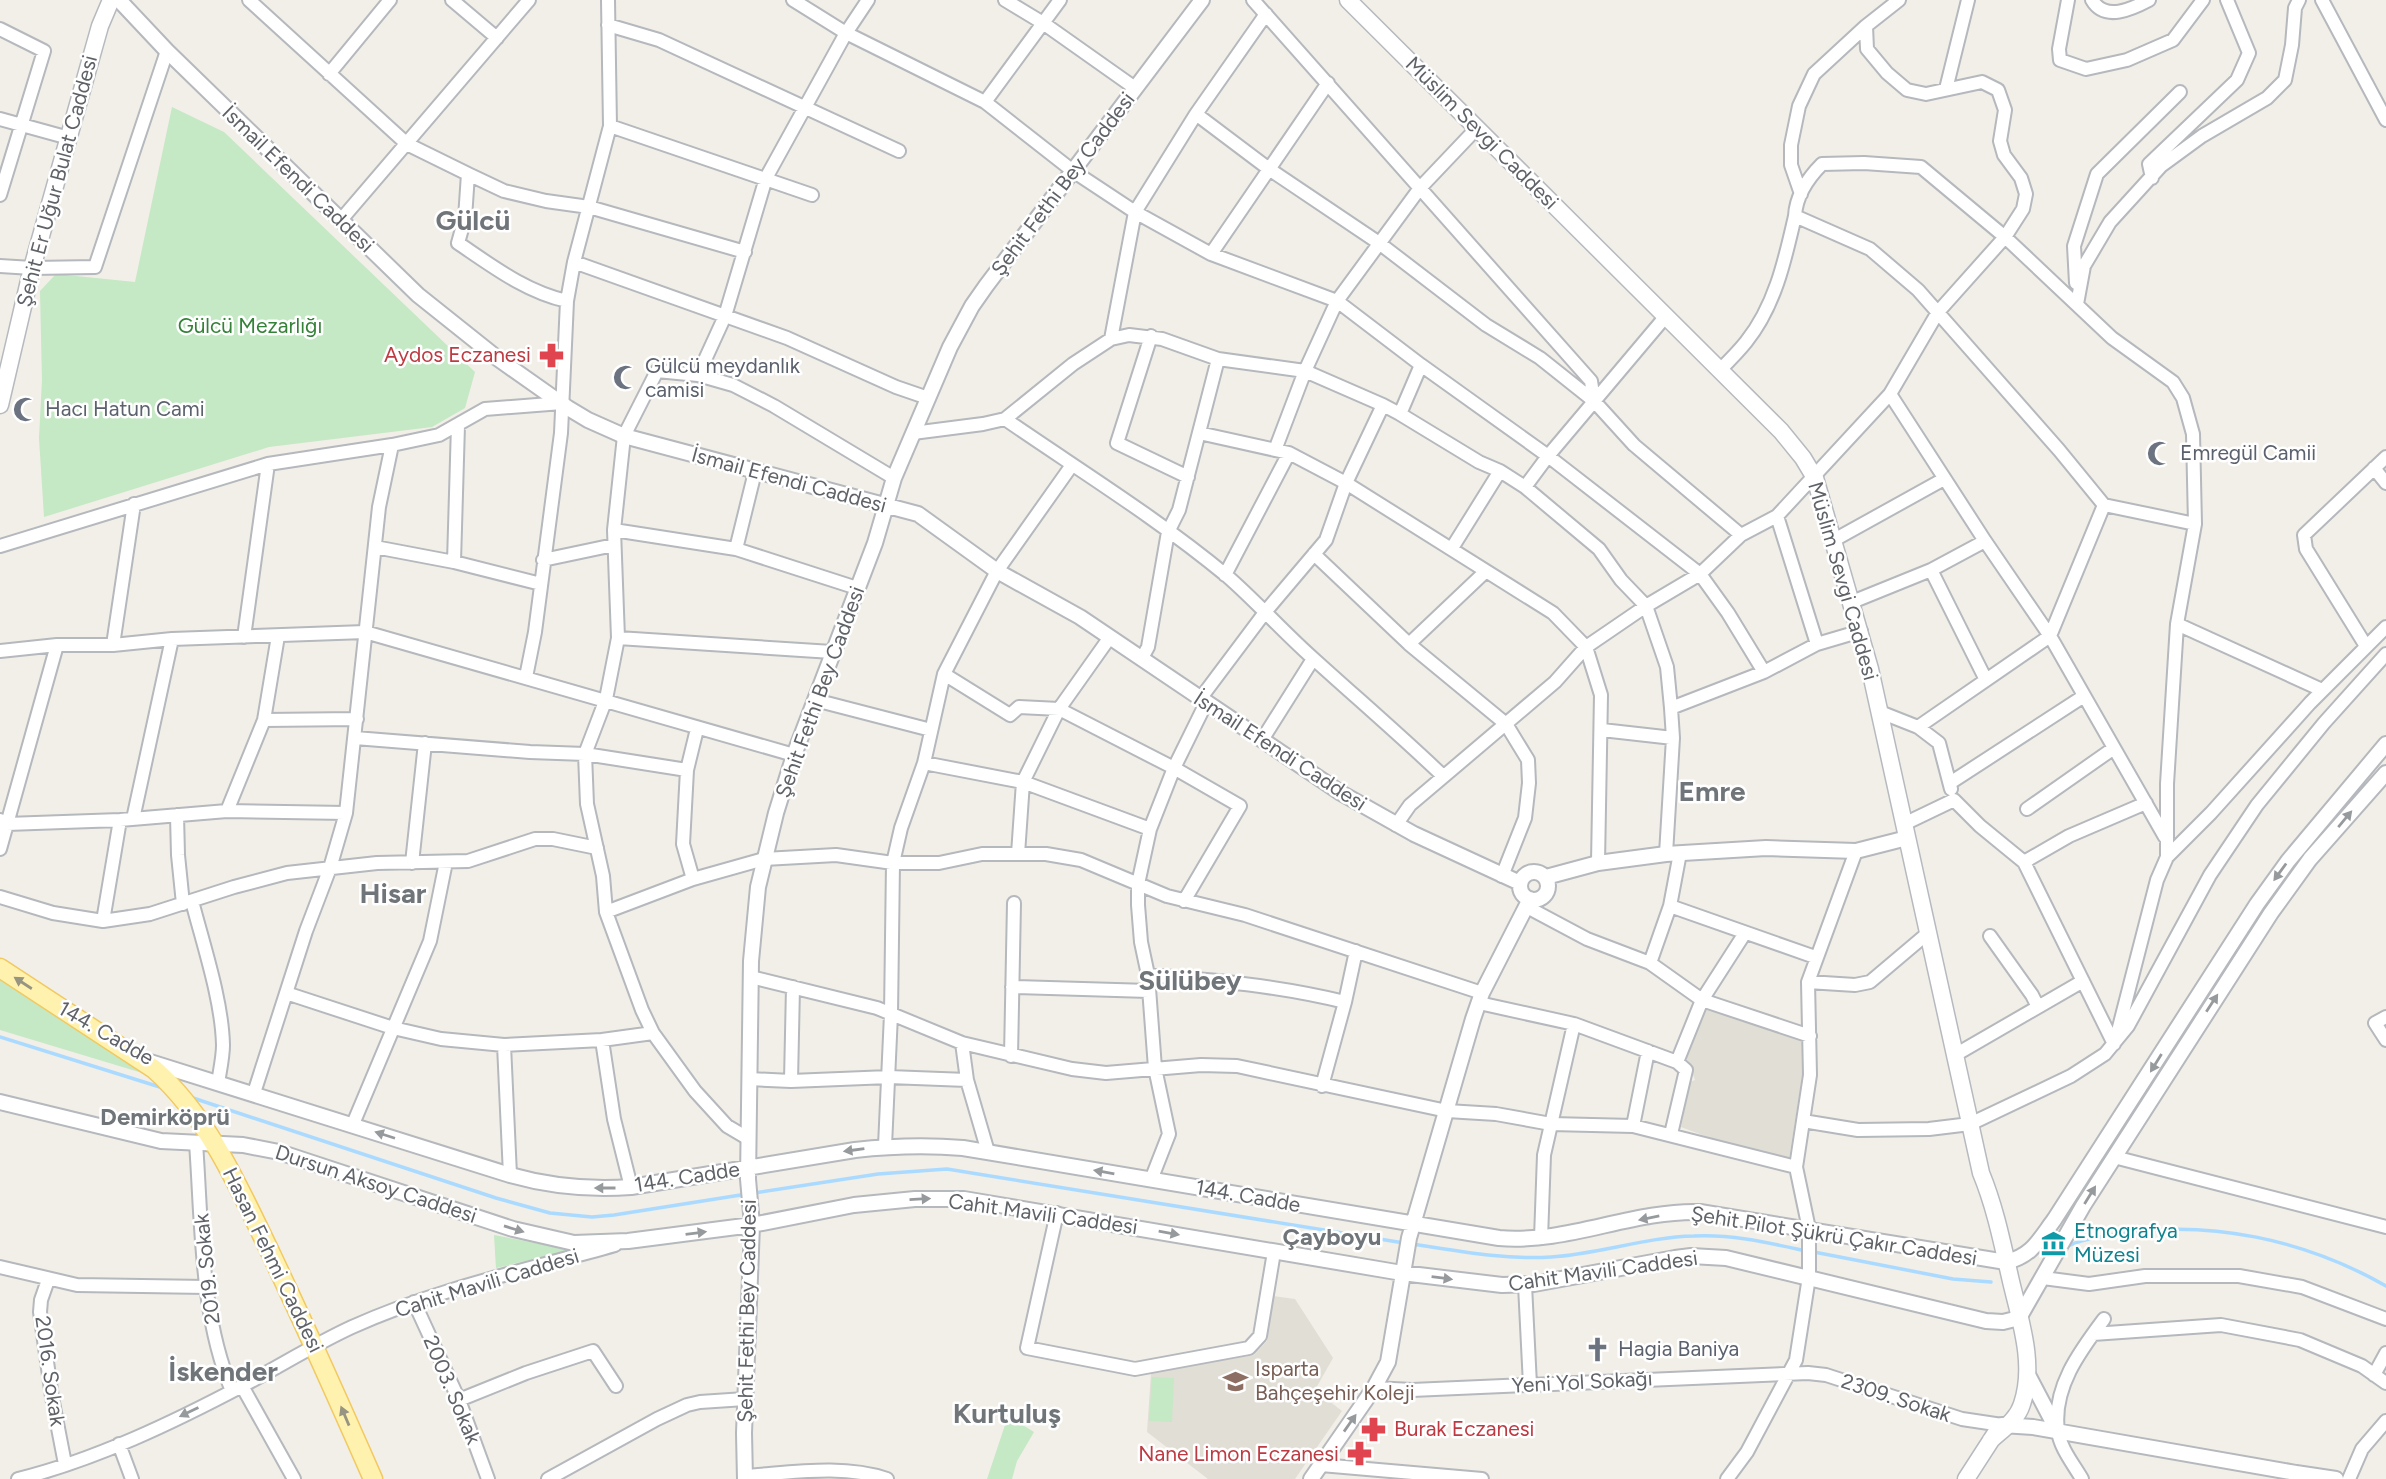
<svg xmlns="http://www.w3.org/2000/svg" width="2386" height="1479" viewBox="0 0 2386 1479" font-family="Figtree,sans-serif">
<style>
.education{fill:#e1ded6}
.green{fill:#c5e8c5}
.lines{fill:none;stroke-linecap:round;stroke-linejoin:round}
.stream{stroke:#aadaff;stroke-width:3.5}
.minor-casing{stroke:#b5b8bc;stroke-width:16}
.tertiary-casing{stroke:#b5b8bc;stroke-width:18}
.secondary-casing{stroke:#b6babf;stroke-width:19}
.primary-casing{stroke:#f2c960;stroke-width:21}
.minor{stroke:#fff;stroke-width:12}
.tertiary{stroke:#fff;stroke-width:14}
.secondary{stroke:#fff;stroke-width:16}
.primary{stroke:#fff2af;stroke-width:18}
.oneway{fill:#979a9d}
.oneway2{fill:#979581}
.labels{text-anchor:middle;stroke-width:5;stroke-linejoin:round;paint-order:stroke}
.street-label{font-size:21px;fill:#5f6368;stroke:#fff}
.park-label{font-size:21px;fill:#348238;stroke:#fff}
.health-label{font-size:21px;fill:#be3a42;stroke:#fff;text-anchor:end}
.worship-label{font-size:21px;fill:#5b616d;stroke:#fff;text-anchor:start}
.culture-label{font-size:21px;fill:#0d838f;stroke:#fff;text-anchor:start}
.education-label{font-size:21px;fill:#785e54;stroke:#fff;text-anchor:start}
.quarter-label{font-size:24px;font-weight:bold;fill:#70757a;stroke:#fff}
.district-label{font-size:28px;font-weight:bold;fill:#70757a;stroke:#fff}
</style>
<rect width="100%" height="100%" fill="#f1efe8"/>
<path class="education" d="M1706,1009L1801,1037L1805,1057L1789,1159L1737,1148L1681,1127L1690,1082L1695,1080L1686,1057Z
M1273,1296L1295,1299L1333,1358L1315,1390L1342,1411L1295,1479H1208L1147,1432L1151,1373L1254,1355L1267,1341Z"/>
<path class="green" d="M172,107L224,132L475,372L465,408L432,427L269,447L44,517L39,438L42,380L40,291L56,274L135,282Z
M0,979L149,1075L0,1030Z
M494,1235L571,1250L496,1268Z
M1152,1377L1174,1378L1172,1422L1149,1421Z
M1008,1416L1034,1432L1017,1461L1012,1479H987Z"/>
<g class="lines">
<path class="stream" d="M0,1037L163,1088
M190,1097L496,1198L550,1213L592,1217L614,1215L747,1194
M754,1193L878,1174L947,1169L1404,1243
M1412,1244C1458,1251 1504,1260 1551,1257C1599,1254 1646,1237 1694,1236C1732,1234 1769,1243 1806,1251
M2066,1247C2081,1239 2100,1237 2118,1234C2209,1219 2306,1240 2386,1286
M1814,1252L1953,1279L1991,1282"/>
<defs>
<path id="minor" d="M249,0L407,144L468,174L465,218L458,243C492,266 526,292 567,301
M452,0L497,38
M793,0L846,33L985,102L1073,171L1135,212L1211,254L1337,301L1421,365L1548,456L1700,574L1728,613L1764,672
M1005,0L1043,23L1135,88
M1253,0L1591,381L1594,401
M1899,0L1866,26L1867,49L1887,73L1907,90L1926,94L1982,82L1998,90L2005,110L2000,141L2004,155L2021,178L2026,194L2023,209L2005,237L1938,312L1890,394L1985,541L2050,636L2165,837
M2068,0L2059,49L2060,60L2086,69L2127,60L2173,40L2203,0
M2092,0C2105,22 2132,9 2149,0
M2322,0L2386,120
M608,25L659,40L899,151
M0,29L44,51L0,195
M329,74L390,0
M1946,89L1968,0
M985,102L1060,0
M1196,114L1269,169L1379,243L1486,325L1540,358L1594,401L1634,445L1741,535
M0,119L69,138
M610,126L812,195
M468,174L504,191L546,201L589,207L745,252
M2152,178L2149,164L2237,80L2249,53L2227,0
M1801,194L1791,165V145L1799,106L1814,74L1866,26
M340,221L529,0
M1211,254L1328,83
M574,262L787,338L896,387L928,398
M0,266L32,268L95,267L167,51
M2076,283L2074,246L2097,174L2180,92
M2077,304L2084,266L2110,222L2161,166L2202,136L2267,98L2285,80L2292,45L2295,8L2299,0
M1151,336L1117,443L1188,477
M1111,339L1135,212L1196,114L1266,14
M1720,370C1729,361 1738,352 1746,342C1775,306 1785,260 1795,216
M698,375L725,316L766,178L846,33L868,0
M1400,414L1479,462L1500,471L1525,487L1599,549L1621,580L1646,606L1667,667L1671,708L1673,738L1666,854
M1005,419C1079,470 1157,518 1227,576C1258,603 1285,634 1316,661C1358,699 1401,736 1443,776
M913,433L983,424L1005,419L1073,364L1111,339L1129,335L1162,339L1218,359L1305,371L1383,405
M1199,433L1289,453L1346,483L1553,613L1586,647L1601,695L1598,863
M1275,450L1305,371L1337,301L1420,188L1477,128
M2374,468L2386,483
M1525,487L1548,456L1666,316
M2104,505L2195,524
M1777,516L1817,644
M614,530L736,549L857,588
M1834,540L1944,479
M1985,541L1931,570L1986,680
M0,546L268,464L392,445L439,435L485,409L562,403
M375,547L454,562L541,584
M1452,548L1500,471
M736,549L755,472
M1314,554L1409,644L1506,724L1528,760L1529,783L1525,818L1502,876
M543,560L614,545
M454,562L458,425
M1225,575L1289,453
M1852,602L1931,570
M2177,624L2322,690
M244,637L268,464
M618,638L832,652
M1409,644L1485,572
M113,645L134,504
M2366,646L2306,549L2304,535L2386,457
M0,651L57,645H113L172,639L365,632L794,755
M1142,658L1148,647L1168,532L1179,510L1218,359
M944,674L1010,715L1019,707L1059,709L1174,768L1240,806L1184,901
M526,677L535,632L561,433L567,301L574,262L610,126L608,0
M1200,699L1266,611L1326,540L1346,483L1383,405L1400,414L1421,365
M815,700L931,730
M1671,708L1764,672L1817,644L1861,631
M1880,712L1918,727L1939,743L1951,789
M264,720L357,719
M1918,727L2050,636L2104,505L2059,450L1918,290L1870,249L1795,216C1796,196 1808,178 1822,164L1864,163L1921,167L2005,237L2112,338L2173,382L2183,398L2193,434L2195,524L2177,624L2167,784V857
M1602,730L1673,738
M355,738L530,752L585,754L687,770
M1262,740L1313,659
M924,763L1023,782L1150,829
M1950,783L2084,696
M2027,809L2114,748
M227,811L264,720L278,636
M177,815L178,855L183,904
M133,819L172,639
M0,820L7,824L120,820L227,811L346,813
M1904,824L1954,800L1980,826L2024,862L2069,836L2146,803
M1396,825L1410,805L1555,682L1586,647L1646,606L1700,574L1741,535L1777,516L1890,394
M0,849L57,645
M1018,854L1023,782L1059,709L1110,637
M2024,862L2114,1044
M412,863L425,743
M693,879L683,844L687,770L697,729
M0,897L53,913L103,921L150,914L234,887L287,873L377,863L468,861L535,839H553L597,848
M192,901C203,944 222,1000 223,1045C223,1057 220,1070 218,1083
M1670,906L1815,957
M1527,907L1587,939L1650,963L1702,1000L1810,1036
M606,912L693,879L764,859L836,855L893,863H939L982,854H1046L1081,860L1167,896L1245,915L1482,993
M103,921L120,820
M1990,936L2032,995L2038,1007
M1650,963L1670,906L1680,853
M1148,975C1215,980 1280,986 1345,1002
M751,977L877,1008L962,1043L1072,1069L1106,1073L1201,1065L1237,1066L1447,1111L1496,1114L1551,1124L1633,1126L1796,1167
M1808,982L1855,985L1870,982L1928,933
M1012,987L1149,991
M286,993L393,1028L441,1039L504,1045L602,1040L653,1033
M1479,1003L1574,1024L1677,1062L1686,1070L1671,1134
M2386,1017L2375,1023L2386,1040
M2116,1039L2157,880L2167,857L2211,813L2310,703L2386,627
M602,1040L614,1119L631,1187
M962,1043L967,1080L988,1152
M504,1045L510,1175
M1955,1055L2083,981
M1011,1056L1014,903
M1677,1062L1702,1000L1745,933
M749,1079L791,1081L889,1077L967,1080
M791,1081L793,987
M1322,1086L1345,1002L1356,951
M254,1093L306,931L330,868L346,813L379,507L392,445
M1803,1121L1858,1130L1929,1129L1970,1124L2071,1076L2105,1054L2128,1026L2210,875L2257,805L2324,723L2386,654
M353,1124L430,941L446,862
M1633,1126L1648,1051
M749,1139L727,1126L695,1091L653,1033L642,1010L606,912L603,876L587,804L585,754L606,699L618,638L614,530L624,436L657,371L698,375L733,385L774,406L894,478
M196,1143C202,1225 200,1315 232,1391
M885,1146L891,1014L893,863L901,828L924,763L944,674L997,571L1072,465
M2114,1157L2386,1227
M1151,1180L1169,1134L1155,1068L1148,975L1141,942L1138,905V884L1150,829L1174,768L1206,703
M1057,1213L1027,1348L1135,1369L1249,1348L1260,1336L1274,1252
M1541,1238L1544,1155L1574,1024
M0,1267L77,1285L207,1287
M2043,1278L2089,1284L2145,1276H2239L2302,1287L2386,1319
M48,1280L41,1300L40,1312L52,1397L65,1464
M1525,1285L1530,1385
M414,1302L459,1400L488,1479
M2093,1334L2221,1325L2300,1340L2362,1366L2386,1383
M2374,1375L2386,1353
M242,1386L294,1479
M1374,1388L1412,1390L1808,1373L1826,1375L1962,1419L2002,1425
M459,1400L526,1373L593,1351L616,1386
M119,1444L132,1479
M1321,1465L1482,1479
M744,1476C791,1473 842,1464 887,1479
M18,1479C95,1460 174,1422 244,1385C280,1366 315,1344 352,1327C436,1289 527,1270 615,1245
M548,1479L657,1419L687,1405L700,1402L745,1399
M1727,1479L1747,1452L1796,1360L1809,1277V1229L1796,1167L1810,1075L1808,982L1856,851
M2082,1479C2074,1465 2060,1448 2058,1431C2052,1388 2080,1351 2104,1319
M2349,1479L2362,1449L2386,1421"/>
<path id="tertiary" d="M119,0L167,51L418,295L497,358L568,408L588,420L624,436L918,514L997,571L1080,617L1341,793L1414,834L1520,883
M1520 886a14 14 0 1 1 28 0a14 14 0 1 1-28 0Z
M1546,877L1598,863L1666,854L1766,848L1856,851L1907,838
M147,1061L510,1175C549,1186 590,1190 631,1187L855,1150C892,1146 926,1145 963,1148L1499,1238C1567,1244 1632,1210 1700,1212L2006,1262C2032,1256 2039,1240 2054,1220L2257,904L2288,861L2386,744
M0,1102L161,1141L243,1145L279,1152L513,1229L574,1243L628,1241L752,1225L854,1205L915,1199H964L1402,1273L1502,1285L1534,1284L1675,1258L1691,1256L1726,1258L1986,1321L2003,1322L2019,1318L2083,1206L2271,913L2310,859L2386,773
M2027,1373L2058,1432
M2002,1425L2033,1427L2296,1473
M745,1479L744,1433L752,1225L748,1179L751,961L758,887L776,813L794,755L875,543L894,478L950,347L972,306L986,286L1202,0
M1311,1479L1374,1388L1388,1362L1409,1238L1473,1019L1482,993L1530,899
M2305,1479L2296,1473L2336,1479"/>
<path id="secondary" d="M1348,0L1781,431L1803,458L1815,478L1870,669L1981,1173C1995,1207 2002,1242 2010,1277C2019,1317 2036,1363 2022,1404C2017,1420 2003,1429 1991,1440
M0,405L32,268L100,26L111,0
M1966,1479L1997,1431"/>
<path id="primary" d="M0,968L154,1069C210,1119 240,1190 272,1256C307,1330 340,1404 373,1479"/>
</defs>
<use href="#minor" class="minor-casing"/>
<use href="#tertiary" class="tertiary-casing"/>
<use href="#secondary" class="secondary-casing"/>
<use href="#primary" class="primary-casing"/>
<use href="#minor" class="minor"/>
<use href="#tertiary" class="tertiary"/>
<use href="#secondary" class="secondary"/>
<use href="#primary" class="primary"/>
</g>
<defs><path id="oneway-solid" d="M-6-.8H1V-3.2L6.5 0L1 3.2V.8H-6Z" transform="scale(1.75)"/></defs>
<g class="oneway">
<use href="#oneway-solid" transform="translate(2345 819) rotate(-50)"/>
<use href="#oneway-solid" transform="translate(2280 872) rotate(126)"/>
<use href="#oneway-solid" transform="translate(2212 1003) rotate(-57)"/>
<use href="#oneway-solid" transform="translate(2156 1063) rotate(122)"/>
<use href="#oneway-solid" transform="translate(385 1135) rotate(-162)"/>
<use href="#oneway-solid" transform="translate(854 1150) rotate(172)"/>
<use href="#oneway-solid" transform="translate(1104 1172) rotate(-170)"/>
<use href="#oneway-solid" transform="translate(605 1188) rotate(-180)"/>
<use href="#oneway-solid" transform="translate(2090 1195) rotate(-58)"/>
<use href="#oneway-solid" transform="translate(920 1199) rotate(-3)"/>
<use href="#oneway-solid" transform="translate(1649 1218) rotate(169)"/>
<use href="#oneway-solid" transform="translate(514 1229) rotate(17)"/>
<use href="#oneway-solid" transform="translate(696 1233) rotate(-7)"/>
<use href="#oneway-solid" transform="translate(1169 1233) rotate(10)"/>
<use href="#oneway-solid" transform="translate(1442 1278) rotate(7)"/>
<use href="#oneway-solid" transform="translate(189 1412) rotate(154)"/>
<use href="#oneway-solid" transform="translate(1350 1423) rotate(-55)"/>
</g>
<g class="oneway2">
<use href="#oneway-solid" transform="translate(23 983) rotate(-147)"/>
<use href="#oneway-solid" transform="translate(345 1416) rotate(-113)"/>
</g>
<defs>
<symbol id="pharmacy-bare" viewBox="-9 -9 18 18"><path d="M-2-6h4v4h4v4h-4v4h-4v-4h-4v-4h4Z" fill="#e0444e" stroke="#fff" stroke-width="2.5" paint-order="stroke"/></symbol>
<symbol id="mosque-bare" viewBox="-9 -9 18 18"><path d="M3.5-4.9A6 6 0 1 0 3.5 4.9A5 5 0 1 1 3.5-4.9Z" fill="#6b7280" stroke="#fff" stroke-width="2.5" paint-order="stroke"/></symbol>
<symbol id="museum-bare" viewBox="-9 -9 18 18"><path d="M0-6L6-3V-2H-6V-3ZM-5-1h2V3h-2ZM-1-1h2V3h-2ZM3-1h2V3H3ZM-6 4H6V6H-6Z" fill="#0f9aa8" stroke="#fff" stroke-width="2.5" paint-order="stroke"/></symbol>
<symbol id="church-bare" viewBox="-9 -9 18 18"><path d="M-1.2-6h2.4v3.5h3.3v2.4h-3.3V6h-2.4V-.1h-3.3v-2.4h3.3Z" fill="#6b7280" stroke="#fff" stroke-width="2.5" paint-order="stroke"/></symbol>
<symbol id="school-bare" viewBox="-9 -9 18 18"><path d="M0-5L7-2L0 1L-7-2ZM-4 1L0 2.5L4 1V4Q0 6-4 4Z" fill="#8d6e63" stroke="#fff" stroke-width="2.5" paint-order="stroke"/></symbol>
</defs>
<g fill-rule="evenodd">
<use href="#pharmacy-bare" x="534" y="338" width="35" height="35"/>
<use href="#mosque-bare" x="608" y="360" width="35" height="35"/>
<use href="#mosque-bare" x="8" y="392" width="35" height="35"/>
<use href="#mosque-bare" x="2142" y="436" width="35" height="35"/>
<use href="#museum-bare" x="2036" y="1226" width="35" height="35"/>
<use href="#church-bare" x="1580" y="1332" width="35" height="35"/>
<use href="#school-bare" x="1218" y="1364" width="35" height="35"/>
<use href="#pharmacy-bare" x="1356" y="1412" width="35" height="35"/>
<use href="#pharmacy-bare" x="1342" y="1436" width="35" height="35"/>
</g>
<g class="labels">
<g class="street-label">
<text transform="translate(1482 133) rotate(45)" y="7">Müslim Sevgi Caddesi</text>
<text transform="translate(298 179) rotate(44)" y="7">İsmail Efendi Caddesi</text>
<text transform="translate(57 181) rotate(-75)" y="7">Şehit Er Uğur Bulat Caddesi</text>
<text transform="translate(1063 184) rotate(-53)" y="7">Şehit Fethi Bey Caddesi</text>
<text transform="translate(789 480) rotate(15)" y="7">İsmail Efendi Caddesi</text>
<text transform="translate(1843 581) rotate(74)" y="7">Müslim Sevgi Caddesi</text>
<text transform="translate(820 692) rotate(-70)" y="7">Şehit Fethi Bey Caddesi</text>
<text transform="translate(1280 751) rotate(33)" y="7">İsmail Efendi Caddesi</text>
<text transform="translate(106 1033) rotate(30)" y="7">144. Cadde</text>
<text transform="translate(687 1177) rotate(-9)" y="7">144. Cadde</text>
<text transform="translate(376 1184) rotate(18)" y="7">Dursun Aksoy Caddesi</text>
<text transform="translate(1248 1196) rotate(10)" y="7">144. Cadde</text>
<text transform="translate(1043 1214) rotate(8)" y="7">Cahit Mavili Caddesi</text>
<text transform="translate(1834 1236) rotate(9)" y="7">Şehit Pilot Şükrü Çakır Caddesi</text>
<text transform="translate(273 1260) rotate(64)" y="7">Hasan Fehmi Caddesi</text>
<text transform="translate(207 1269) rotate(-96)" y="7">2019. Sokak</text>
<text transform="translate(1603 1271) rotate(-8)" y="7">Cahit Mavili Caddesi</text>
<text transform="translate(487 1283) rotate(-17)" y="7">Cahit Mavili Caddesi</text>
<text transform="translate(747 1311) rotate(-89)" y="7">Şehit Fethi Bey Caddesi</text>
<text transform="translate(50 1371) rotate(82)" y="7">2016. Sokak</text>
<text transform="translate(1582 1382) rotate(-3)" y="7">Yeni Yol Sokağı</text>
<text transform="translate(452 1390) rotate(67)" y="7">2003. Sokak</text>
<text transform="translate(1896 1398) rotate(18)" y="7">2309. Sokak</text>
</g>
<g class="park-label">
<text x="250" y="333">Gülcü Mezarlığı</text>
</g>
<g class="health-label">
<text x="531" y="362">Aydos Eczanesi</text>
<text x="1394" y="1436" text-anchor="start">Burak Eczanesi</text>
<text x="1339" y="1461">Nane Limon Eczanesi</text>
</g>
<g class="worship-label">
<text x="645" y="373">Gülcü meydanlık<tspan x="645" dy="24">camisi</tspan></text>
<text x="45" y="416">Hacı Hatun Cami</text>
<text x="2180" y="460">Emregül Camii</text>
<text x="1618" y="1356">Hagia Baniya</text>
</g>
<g class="culture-label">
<text x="2074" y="1238">Etnografya<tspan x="2074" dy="24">Müzesi</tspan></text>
</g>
<g class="education-label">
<text x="1255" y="1376">Isparta<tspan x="1255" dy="24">Bahçeşehir Koleji</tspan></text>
</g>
<g class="quarter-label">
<text x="165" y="1125">Demirköprü</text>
<text x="1332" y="1245">Çayboyu</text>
</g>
<g class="district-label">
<text x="473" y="230">Gülcü</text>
<text x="1712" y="801">Emre</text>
<text x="393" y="903">Hisar</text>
<text x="1190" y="990">Sülübey</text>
<text x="223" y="1381">İskender</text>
<text x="1007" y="1423">Kurtuluş</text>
</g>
</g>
</svg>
